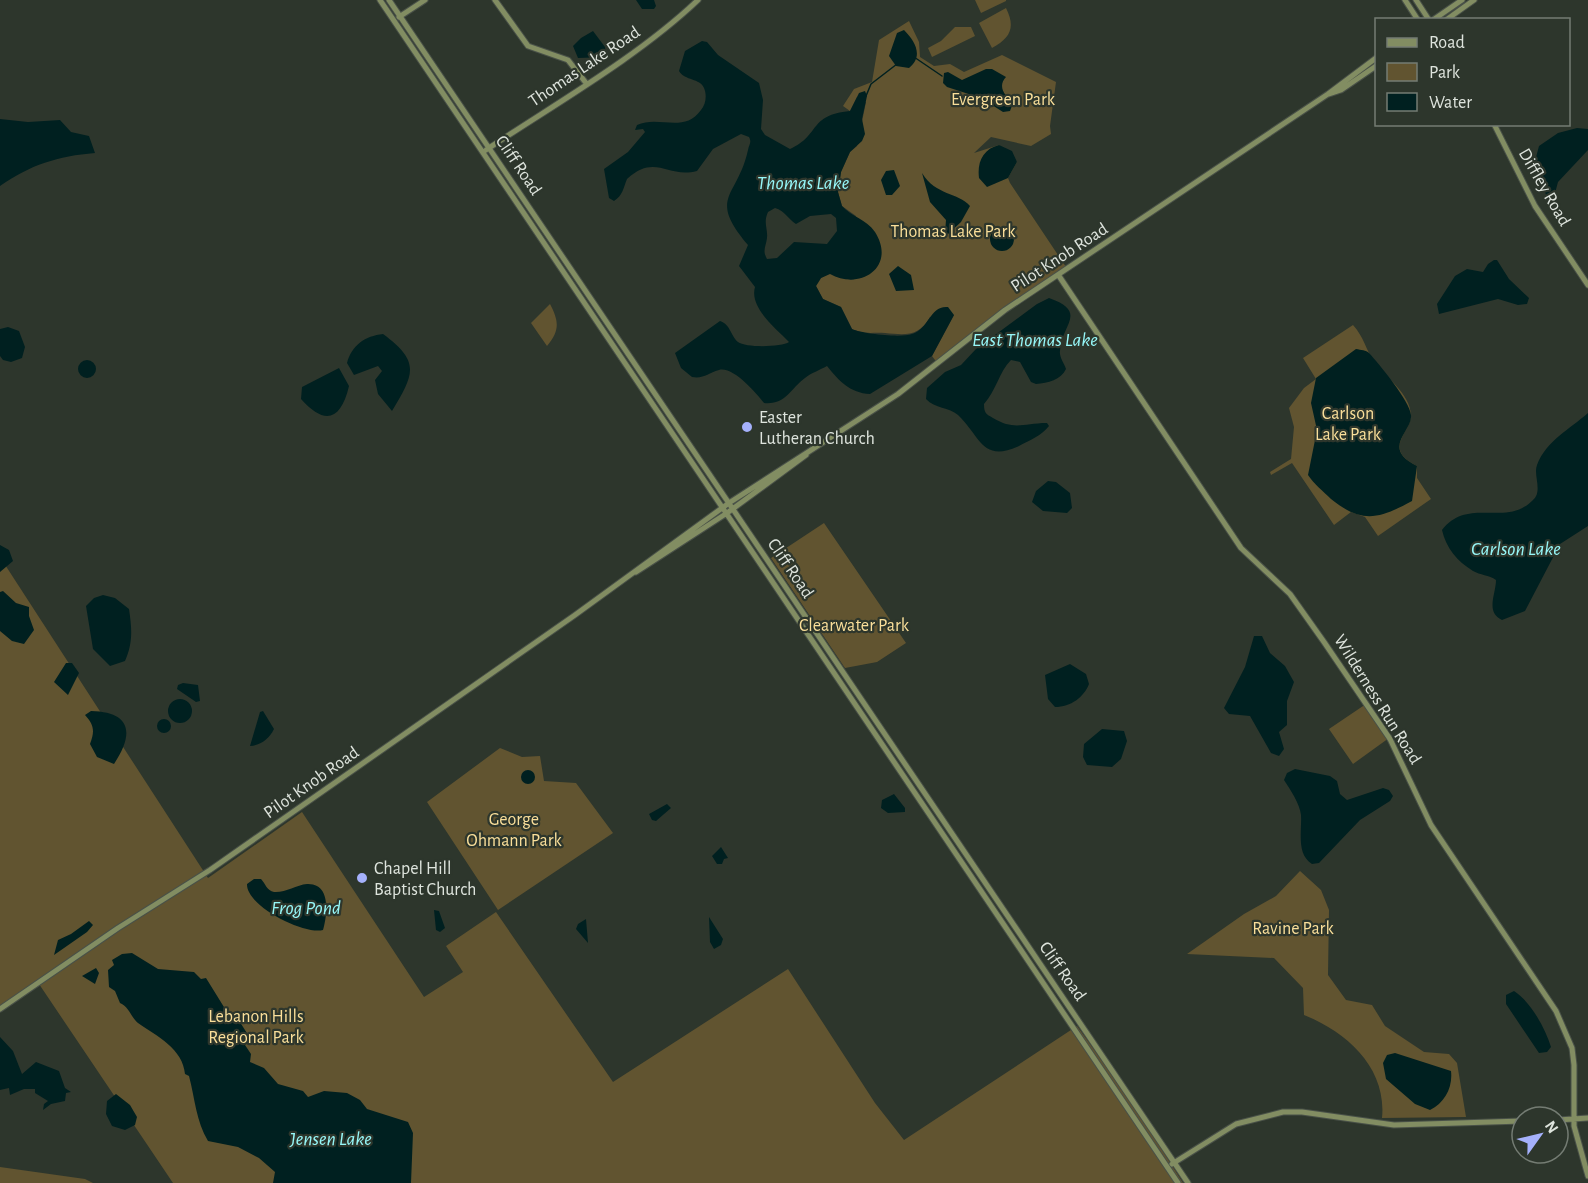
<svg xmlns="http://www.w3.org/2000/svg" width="1588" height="1183" viewBox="0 0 1588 1183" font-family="'Alegreya Sans',sans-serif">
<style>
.green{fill:#615430}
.water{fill:#002020;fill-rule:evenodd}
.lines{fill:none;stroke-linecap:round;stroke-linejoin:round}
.stream{stroke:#002020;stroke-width:1.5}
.secondary-casing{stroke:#495148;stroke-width:7}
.secondary{stroke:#828d62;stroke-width:5}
.poi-dot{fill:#a5b1fc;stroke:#2d362c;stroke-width:2}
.labels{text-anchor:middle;stroke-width:4.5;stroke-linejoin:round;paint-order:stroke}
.street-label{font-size:18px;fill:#dee4dd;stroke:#2d362c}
.park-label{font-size:18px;fill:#fadf9a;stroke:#2d362c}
.poi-label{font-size:18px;fill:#dee4dd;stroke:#2d362c;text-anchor:start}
.water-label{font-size:20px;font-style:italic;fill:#96f7f8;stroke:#2d362c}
</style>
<rect width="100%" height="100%" fill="#2d362c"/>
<path class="green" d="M975,0H1006V1L981,13Z
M1006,8C1016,28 1010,38 992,48L979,23Z
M909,21L919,42L920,57L934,66L950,64L964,72L1002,55L1056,82L1050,126L1051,134L1031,146L991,137L974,153L999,145L1017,162L1008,178L1010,183L1068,270L1031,292L938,364L932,356L954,315L930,317C919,337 905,335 885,333C871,332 866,335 852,329L841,307L823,299L816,286L821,278L830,273L851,280L860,277L856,216L842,206L838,192L841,172L850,152L857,146L866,102L857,97L850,111L843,106L854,89L872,82L879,40Z
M955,27H971L975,36L932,57L928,48L941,41Z
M550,304C559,321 560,331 547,346L531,323Z
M1353,325C1364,337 1366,350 1374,362C1386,378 1410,393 1411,415C1412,432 1381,448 1417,466V478L1431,499L1378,536L1365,517L1351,512L1334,525L1292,463L1271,475L1270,472L1291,459L1294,427L1289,408L1304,388L1316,379L1303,358Z
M824,523L906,643L877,662L845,668L771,558Z
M0,557L208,878L302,812L424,997L463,972L446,946L496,912L613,1082L788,969L875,1103L904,1140L1077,1026L1131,1101L1183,1183H173L39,984L0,1006Z
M1366,704L1389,738L1353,764L1329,729Z
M500,748L522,757L540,756L544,781L576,783L613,833L498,910L427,802Z
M1300,871L1321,890L1329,910L1328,975L1346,1000L1372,1005L1385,1026L1424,1052L1449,1054L1457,1063L1466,1117L1382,1118C1387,1068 1347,1032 1304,1015L1303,988L1274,958L1187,954L1244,914L1276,896Z
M0,1167L85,1179L93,1183H0Z"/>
<path class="water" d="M636,0H654L656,6L654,9H642Z
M904,30C915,41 924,56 909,68L896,66L889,56L897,33Z
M593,31L605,47L606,57L578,58L573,46L581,38Z
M702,41L707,42L718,55L759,83L763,100L761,129L765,135L790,149C821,135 808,115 850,111L859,93L865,91L867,96L862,119L865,134L862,141L850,152L841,172L838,192L842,206C852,217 866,219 875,232C897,267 860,291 830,274L821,278L816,286L823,299L841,307L852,329C863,334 901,338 912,334C929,329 930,305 948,307L954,315L932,356L870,394C850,393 839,381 827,366C820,370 811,373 805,378C790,389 786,405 764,403C756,393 733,366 719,370C708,373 704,379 692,377L681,368L675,353L720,321C731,325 730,335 738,342C746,348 782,347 789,342C776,328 749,308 755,287L739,266L748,245C707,196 737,199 748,150C749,144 752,143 749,137L741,134L713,149L697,171C667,179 656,153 627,179C623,189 623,195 614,201L609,198L604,169L628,152L645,132L643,129L635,130L637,125C659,115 684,134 701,110C706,104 707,95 704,88C700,78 685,81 679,71L685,51ZM775,208C785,211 788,219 796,224L810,216L831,214L836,218L837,231L827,244L794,242L777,258L767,259C762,250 766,247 767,238C768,228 763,223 768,212Z
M986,69H992L1006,77C997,87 1005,95 1013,103L1010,111L1003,112L981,98L947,87L943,83L944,73L948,72L962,80Z
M0,119L28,122L60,120L71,132L89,136L95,153C58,156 30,165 0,186Z
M1577,128L1588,129V150L1558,182L1554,197L1548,201L1535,161L1539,146L1558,133Z
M999,145L1012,151L1017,162L1008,178L987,187L979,178C977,162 983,149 999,145Z
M894,170L900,186L892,195H886L881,180L886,171Z
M922,173C936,196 958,192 970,206L961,222L948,234L945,233L946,220L930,202Z
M990 239a12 12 0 1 1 24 0a12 12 0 1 1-24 0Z
M1494,260H1497L1509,279L1529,298L1527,304L1518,305L1498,299L1439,314L1437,304L1455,276L1467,269L1483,272L1488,264Z
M898,266L911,275L914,290L896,291L889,274Z
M1049,298C1089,312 1061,325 1060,351C1059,357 1064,363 1066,369C1061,380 1048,383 1036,384L1031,382L1020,362L1011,360C999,372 996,391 984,404C984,413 986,414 993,418C1015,431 1023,423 1047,423L1049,426C1041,436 1030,440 1019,446C982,463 981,437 958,415C949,407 935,409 926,399L927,388L945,372L961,365L976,349L1037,304Z
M8,327L19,331L25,347L22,358L11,362L3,360L0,356V329Z
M383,334C421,362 414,374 392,411L378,394L375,380L382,371L378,366L354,375L347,363C352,345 365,336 383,334Z
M1356,349C1361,350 1366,350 1369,353C1379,364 1410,401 1411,415C1413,431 1380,448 1417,466L1412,501C1379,519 1362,524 1331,499C1323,491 1314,484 1308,475L1317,430L1311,403L1316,378Z
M78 369a9 9 0 1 1 18 0a9 9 0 1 1-18 0Z
M339,368L349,386C341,420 325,426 301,399L302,387Z
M1588,413V526L1560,544L1525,611L1502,620C1485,612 1496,594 1496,580C1489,575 1480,575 1473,571C1457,561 1446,548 1442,530C1468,496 1506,528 1533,500C1543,491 1533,475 1537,465C1546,441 1570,429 1588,413Z
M1048,481L1056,482L1070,493L1072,508L1067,513L1043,511L1032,502L1036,491Z
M0,545L9,550L13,561L0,572Z
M3,591L16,603L29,607V616L34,630L24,644L12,641L0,631V592Z
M103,595L115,598L129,609C132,629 133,643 125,661L110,666L93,649L86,606L94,598Z
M1254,636H1262L1270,653L1285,666L1294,682L1287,701V725L1279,732L1284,749L1279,756L1271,753L1250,716L1229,714L1224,708L1245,667Z
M66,663H72L79,673L68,695L54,682Z
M1070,664L1086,674L1089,684C1084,697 1071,707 1055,707L1048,699L1045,675Z
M183,683L198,685L200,701L196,702L177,689L178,685Z
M168 711a12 12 0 1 1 24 0a12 12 0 1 1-24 0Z
M91,711C132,712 134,734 114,764L97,757L90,744C95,731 94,725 85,715Z
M263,711L274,729C269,739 261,745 250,746L260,712Z
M157 726a7 7 0 1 1 14 0a7 7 0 1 1-14 0Z
M1102,729L1124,731L1127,741L1121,759L1112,767L1087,765L1083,757L1084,744Z
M1295,769L1330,776L1337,781L1340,794L1347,800L1383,788L1389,790L1393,796L1390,801L1360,820L1319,863L1312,864C1296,854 1302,831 1301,815C1300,804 1290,789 1284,780L1287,773Z
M521 777a7 7 0 1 1 14 0a7 7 0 1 1-14 0Z
M894,794L905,808V812L888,813L881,808L882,800Z
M667,804L671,808L656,821L652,820L649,814Z
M721,847L728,858L724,859L722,864H717L712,856Z
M254,879H261C265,883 267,891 274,892C285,893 296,885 307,884C332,883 327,916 323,930C304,935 246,906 247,884Z
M434,910L439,911L445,928L440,932L436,930Z
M709,917L723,939L721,945L714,949L710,942Z
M586,919L588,943L576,929L578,924Z
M89,921L93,925L87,932L54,955L58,940L71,934Z
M132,953L158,969L194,972L201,979L206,978L232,1020L238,1019L250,1038L245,1045L251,1054L250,1062L264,1068L278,1084L303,1091L308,1097L324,1091L347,1093L360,1100L367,1109L408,1122L413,1133L411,1183H273L275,1172L259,1158L238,1147L208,1141C196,1121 195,1099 189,1076L185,1074C183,1049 157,1036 138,1023C131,1017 129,1007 120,1003L115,991L109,987L108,970L114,965L112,960L122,954Z
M96,968L99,973L95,984L82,976Z
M1514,991C1531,1002 1545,1028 1551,1047L1547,1052L1539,1053L1506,1004V995Z
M0,1037L13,1051L22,1074L36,1062L59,1071L65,1088L71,1092L66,1093L65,1101L51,1104L43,1110L44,1104L48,1101L35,1093V1089H24L10,1095L9,1088L0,1090Z
M1395,1053L1451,1071C1453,1087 1445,1103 1430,1110L1415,1104L1386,1079L1383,1063L1387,1055Z
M116,1094L130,1105L137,1117L135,1125L125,1130L112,1126L106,1114L107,1101Z"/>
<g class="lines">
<path class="stream" d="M914,57L942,76
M866,96L871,84L897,64"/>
<defs>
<path id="secondary" d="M380,0L1178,1183
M389,0L1188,1183
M495,0L528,46L568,60L586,83
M1405,0L1418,20
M1416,0L1429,20
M399,17L425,0
M1433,20L1462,0
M1446,20L1474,0
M1329,94L1341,90L1376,66
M1494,124L1535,206L1588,285
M486,150C555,104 638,57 698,0
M1059,276L1241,548L1290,594L1324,642L1390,739L1431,825L1556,1011L1572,1048L1574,1065V1126L1588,1176
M636,572L727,513L806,455
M0,1009L118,928L210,870L575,615L729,503L898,394L1005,310L1328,94L1376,58
M1558,1120L1588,1118
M1172,1164L1236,1124L1283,1112H1302L1394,1125L1522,1121"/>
</defs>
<use href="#secondary" class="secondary-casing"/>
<use href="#secondary" class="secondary"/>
</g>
<g class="poi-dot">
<circle cx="747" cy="427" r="6"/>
<circle cx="362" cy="878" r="6"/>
</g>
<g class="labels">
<g class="street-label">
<text transform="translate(584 66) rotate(-34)" y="6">Thomas Lake Road</text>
<text transform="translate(519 165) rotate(56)" y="6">Cliff Road</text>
<text transform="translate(1545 187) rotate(60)" y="6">Diffley Road</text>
<text transform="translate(1059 257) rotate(-33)" y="6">Pilot Knob Road</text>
<text transform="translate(791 568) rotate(56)" y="6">Cliff Road</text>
<text transform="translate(1378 699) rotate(58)" y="6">Wilderness Run Road</text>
<text transform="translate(311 782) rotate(-35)" y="6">Pilot Knob Road</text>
<text transform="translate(1063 971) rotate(55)" y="6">Cliff Road</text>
</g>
<g class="park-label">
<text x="1003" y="105">Evergreen Park</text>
<text x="953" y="237">Thomas Lake Park</text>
<text x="1348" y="419">Carlson<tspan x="1348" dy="21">Lake Park</tspan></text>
<text x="854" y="631">Clearwater Park</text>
<text x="514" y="825">George<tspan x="514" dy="21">Ohmann Park</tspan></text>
<text x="1293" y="934">Ravine Park</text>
<text x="256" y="1022">Lebanon Hills<tspan x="256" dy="21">Regional Park</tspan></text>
</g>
<g class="poi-label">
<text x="759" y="423">Easter<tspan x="759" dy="21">Lutheran Church</tspan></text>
<text x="374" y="874">Chapel Hill<tspan x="374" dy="21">Baptist Church</tspan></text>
</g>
<g class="water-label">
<text x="803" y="189">Thomas Lake</text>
<text x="1035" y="346">East Thomas Lake</text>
<text x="1516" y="555">Carlson Lake</text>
<text x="306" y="914">Frog Pond</text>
<text x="331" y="1145">Jensen Lake</text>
</g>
</g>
<rect x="1375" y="18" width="195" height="108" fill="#2d362c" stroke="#747c73" stroke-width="1.5"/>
<rect x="1387" y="38" width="30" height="9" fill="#828d62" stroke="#747c73" stroke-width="1.5"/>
<text x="1429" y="48" font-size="18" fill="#dee4dd">Road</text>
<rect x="1387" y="63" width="30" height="18" fill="#615430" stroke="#747c73" stroke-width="1.5"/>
<text x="1429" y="78" font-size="18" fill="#dee4dd">Park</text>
<rect x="1387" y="93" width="30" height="18" fill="#002020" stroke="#747c73" stroke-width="1.5"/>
<text x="1429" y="108" font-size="18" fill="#dee4dd">Water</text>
<g transform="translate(1540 1135) rotate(56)"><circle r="28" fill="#2d362c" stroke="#747c73" stroke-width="1.5"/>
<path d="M0-4.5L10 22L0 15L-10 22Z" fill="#a5b1fc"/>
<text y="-9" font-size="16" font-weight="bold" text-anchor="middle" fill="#dee4dd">N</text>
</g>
</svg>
